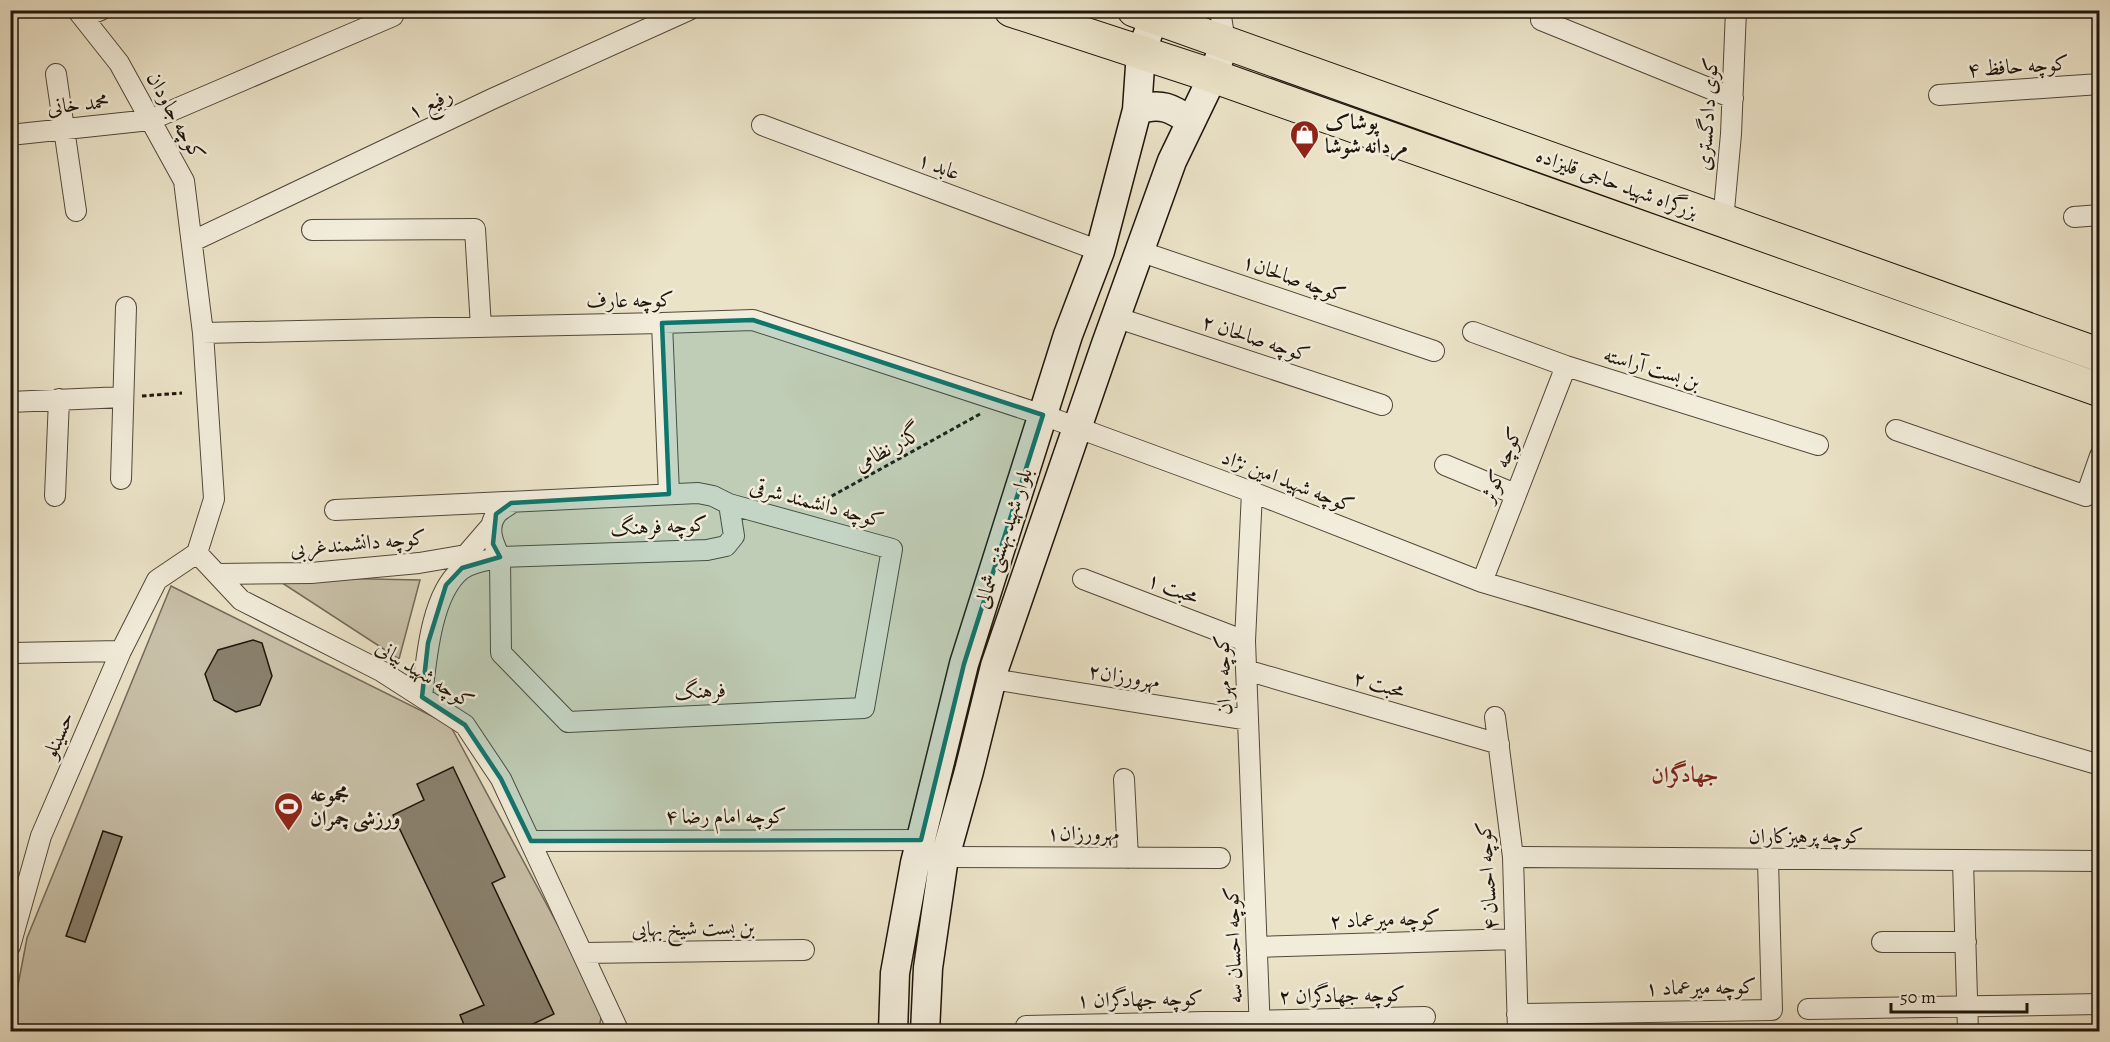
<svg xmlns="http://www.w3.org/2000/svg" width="2110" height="1042" viewBox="0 0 2110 1042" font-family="Alegreya,Amiri,serif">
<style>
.green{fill:#c8c0a8;stroke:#736a5a;stroke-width:1.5}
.building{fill:#89806d;stroke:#1e150b;stroke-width:1.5}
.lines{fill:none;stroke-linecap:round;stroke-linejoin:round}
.street-casing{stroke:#51483a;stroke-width:22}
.secondary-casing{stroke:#1e150b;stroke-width:31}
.highway-casing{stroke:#1e150b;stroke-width:35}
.path{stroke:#1e150b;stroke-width:3;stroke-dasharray:4.5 3;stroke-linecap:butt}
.street{stroke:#f2eddb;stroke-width:20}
.secondary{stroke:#f2eddb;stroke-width:28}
.highway{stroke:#ebe3c8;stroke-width:33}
.marked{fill:#0f766e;fill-opacity:0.2;stroke:#0f766e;stroke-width:4.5;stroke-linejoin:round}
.labels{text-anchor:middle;stroke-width:5;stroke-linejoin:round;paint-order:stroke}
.street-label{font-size:21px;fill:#1e150b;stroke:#f2eddb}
.poi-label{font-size:21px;font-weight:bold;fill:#1e150b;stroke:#f2eddb;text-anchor:start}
.neighbourhood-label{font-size:22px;font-weight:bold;fill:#7a1f14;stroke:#f2eddb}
</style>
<rect width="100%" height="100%" fill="#ebe3c8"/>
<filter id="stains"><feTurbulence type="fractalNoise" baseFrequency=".00333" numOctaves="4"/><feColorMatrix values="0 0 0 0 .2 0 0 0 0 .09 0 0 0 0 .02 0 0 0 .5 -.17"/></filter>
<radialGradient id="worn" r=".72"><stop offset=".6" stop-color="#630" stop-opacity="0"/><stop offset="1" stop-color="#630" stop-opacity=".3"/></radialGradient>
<path class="green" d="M273,577L420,580L399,659Z
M171,586L450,725L603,1009L598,1032H11V1022L27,938Z"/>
<path class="building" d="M253,640L262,643L272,676L260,705L236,712L214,700L205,674L218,650Z
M453,767L505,877L492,883L554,1014L516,1032H467L460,1015L484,1005L393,815L424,800L417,784Z
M103,831L122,837L85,942L66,936Z"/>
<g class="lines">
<defs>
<path id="street" d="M77,10L119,63L184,181L203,333L214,499L197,553L157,580L121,651
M1220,10L1225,42
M83,17L101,10
M1541,20L1733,98
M56,74L76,211
M1939,95L2100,84
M762,125L1100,251
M10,135L150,120L393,16
M2074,217L2100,215
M1723,221L1731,134L1736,10
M312,230L475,229L481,327
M193,241L492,99L689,10
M1139,251L1434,351
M1115,317L1382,405
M662,323L669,494
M1473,332L1566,366L1818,445
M203,333L662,323L753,320L1043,415L1252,492L1482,582L2100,765
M10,402L123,397
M1896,430L2086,496L2100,456
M1445,465L1515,494
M121,479L126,307
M1252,492L1245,641L1260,1032
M55,496L59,399
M335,510L698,493L713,496L729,504L734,536L726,546L707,550L500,557C494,545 486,528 496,515C499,510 507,507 511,503
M197,553L241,600L381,671L465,725L501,779L619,1032
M217,574L311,573L419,563L466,555L491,526
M1083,579L1245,641
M1482,582L1566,366
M10,653L121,651L41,836L10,946
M1246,670L1499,744
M992,679L1248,720
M422,697C426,661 431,594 461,570C470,562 489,560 500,557L501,653L568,722L864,708L892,549L729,504
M1495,717L1513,857L1518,1032
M1124,779L1128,858
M531,841L921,840
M946,857L1220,858
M1513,857L2100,861
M1963,861L1968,1032
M1882,942H1966
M1257,947L1515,939
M583,953L804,950
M1808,1009L2100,1004
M1517,1014L1772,1010L1768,860
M1026,1032V1026L1425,1017"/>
<path id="secondary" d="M1137,110C1161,102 1171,108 1191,121
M893,1032L895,973L915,863L964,664L1068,335L1100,251L1137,110L1141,52L1154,18
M925,1032L928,968L943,864L969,771L995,666L1106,344L1172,161L1213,76L1225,42"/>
<path id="highway" d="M1011,10L1213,76L2100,390
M1134,10L2100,355"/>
</defs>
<use href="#street" class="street-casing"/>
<use href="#secondary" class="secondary-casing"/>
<use href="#highway" class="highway-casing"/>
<path class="path" d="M142,396L182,393
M812,507L980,414"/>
<use href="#street" class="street"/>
<use href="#secondary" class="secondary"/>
<use href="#highway" class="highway"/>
</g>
<path class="marked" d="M753,320L1043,415L964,664L921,840L531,841L501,779L465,725L422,697L428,643L446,585L462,568L500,557L493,544L496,514L511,503L669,494L662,323Z"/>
<defs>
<symbol id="shop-pin" viewBox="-11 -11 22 30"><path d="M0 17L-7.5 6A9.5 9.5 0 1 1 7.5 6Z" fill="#8f2418" stroke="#f2eddb"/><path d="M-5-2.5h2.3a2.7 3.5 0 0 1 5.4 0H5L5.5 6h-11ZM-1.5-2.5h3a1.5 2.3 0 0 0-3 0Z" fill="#fff"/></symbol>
<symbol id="stadium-pin" viewBox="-11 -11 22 30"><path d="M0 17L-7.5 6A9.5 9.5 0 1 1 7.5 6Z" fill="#8f2418" stroke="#f2eddb"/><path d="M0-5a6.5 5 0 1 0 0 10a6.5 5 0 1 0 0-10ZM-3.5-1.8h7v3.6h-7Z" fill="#fff"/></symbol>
</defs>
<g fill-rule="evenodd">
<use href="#shop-pin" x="1288" y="118" width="33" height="45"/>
<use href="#stadium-pin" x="272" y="790" width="33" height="45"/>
</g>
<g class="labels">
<g class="street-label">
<text transform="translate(2018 66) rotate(-4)" y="7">کوچه حافظ ۴</text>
<text transform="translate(430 103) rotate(-25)" y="7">رفیع ۱</text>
<text transform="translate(78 104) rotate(-6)" y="7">محمد خانی</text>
<text transform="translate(1707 114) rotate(-86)" y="7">کوی دادگستری</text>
<text transform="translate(176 116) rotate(61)" y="7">کوچه جاودان</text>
<text transform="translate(939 166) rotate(21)" y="7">عابد ۱</text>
<text transform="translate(1617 183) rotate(20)" y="7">بزرگراه شهید حاجی قلیزاده</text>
<text transform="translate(1294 278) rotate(19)" y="7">کوچه صالحان۱</text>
<text transform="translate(630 300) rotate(-1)" y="7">کوچه عارف</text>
<text transform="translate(1256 338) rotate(18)" y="7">کوچه صالحان ۲</text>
<text transform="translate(1652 368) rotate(17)" y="7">بن بست آراسته</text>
<text transform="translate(888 448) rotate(-29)" y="7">گذر نظامی</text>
<text transform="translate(1501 465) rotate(-68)" y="7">کوچه کوثر</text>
<text transform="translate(1288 481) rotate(21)" y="7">کوچه شهید امین نژاد</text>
<text transform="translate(817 503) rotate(15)" y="7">کوچه دانشمند شرقی</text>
<text transform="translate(659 526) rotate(-3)" y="7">کوچه فرهنگ</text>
<text transform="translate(1003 538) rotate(-72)" y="7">بلوار شهید بهشتی شمالی</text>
<text transform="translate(358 543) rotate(-5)" y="7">کوچه دانشمندغربی</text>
<text transform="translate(1173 588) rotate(21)" y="7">محبت ۱</text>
<text transform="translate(425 674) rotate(32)" y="7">کوچه شهید بیانی</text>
<text transform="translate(1223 675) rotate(-92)" y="7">کوچه مهران</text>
<text transform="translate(1124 676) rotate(9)" y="7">مهرورزان۲</text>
<text transform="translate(1379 684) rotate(16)" y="7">محبت ۲</text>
<text transform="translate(700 691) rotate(-3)" y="7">فرهنگ</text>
<text transform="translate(58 735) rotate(-67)" y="7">حسینلو</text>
<text x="726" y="823">کوچه امام رضا ۴</text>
<text x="1083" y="840">مهرورزان۱</text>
<text x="1806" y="843">کوچه پرهیزکاران</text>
<text transform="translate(1487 876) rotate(-94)" y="7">کوچه احسان ۴</text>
<text transform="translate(1385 919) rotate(-2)" y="7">کوچه میرعماد ۲</text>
<text transform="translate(693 928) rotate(-1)" y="7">بن بست شیخ بهایی</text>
<text transform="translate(1233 945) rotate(-92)" y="7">کوچه احسان سه</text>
<text transform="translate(1701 987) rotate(-1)" y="7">کوچه میرعماد ۱</text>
<text transform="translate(1342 995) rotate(-1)" y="7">کوچه جهادگران ۲</text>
<text transform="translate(1140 999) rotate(-1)" y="7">کوچه جهادگران ۱</text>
</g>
<g class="poi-label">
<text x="1325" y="129">پوشاک<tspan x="1325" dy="24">مردانه شوشا</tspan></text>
<text x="310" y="801">مجموعه<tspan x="310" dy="24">ورزشی چمران</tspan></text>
</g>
<g class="neighbourhood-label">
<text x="1685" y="782">جهادگران</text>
</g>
</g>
<rect width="2110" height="1042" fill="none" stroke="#ebe3c8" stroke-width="36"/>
<rect x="12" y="12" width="2086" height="1018" fill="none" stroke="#1e150b" stroke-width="3"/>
<rect x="18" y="18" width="2074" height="1006" fill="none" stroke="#1e150b" stroke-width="1.5"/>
<path d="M1891 1003v9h136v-9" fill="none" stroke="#1e150b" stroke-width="3"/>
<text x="1900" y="1003" font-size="18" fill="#1e150b" stroke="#f2eddb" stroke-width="4.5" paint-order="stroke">50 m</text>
<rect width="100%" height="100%" filter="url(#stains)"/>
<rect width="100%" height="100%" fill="url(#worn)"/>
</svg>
